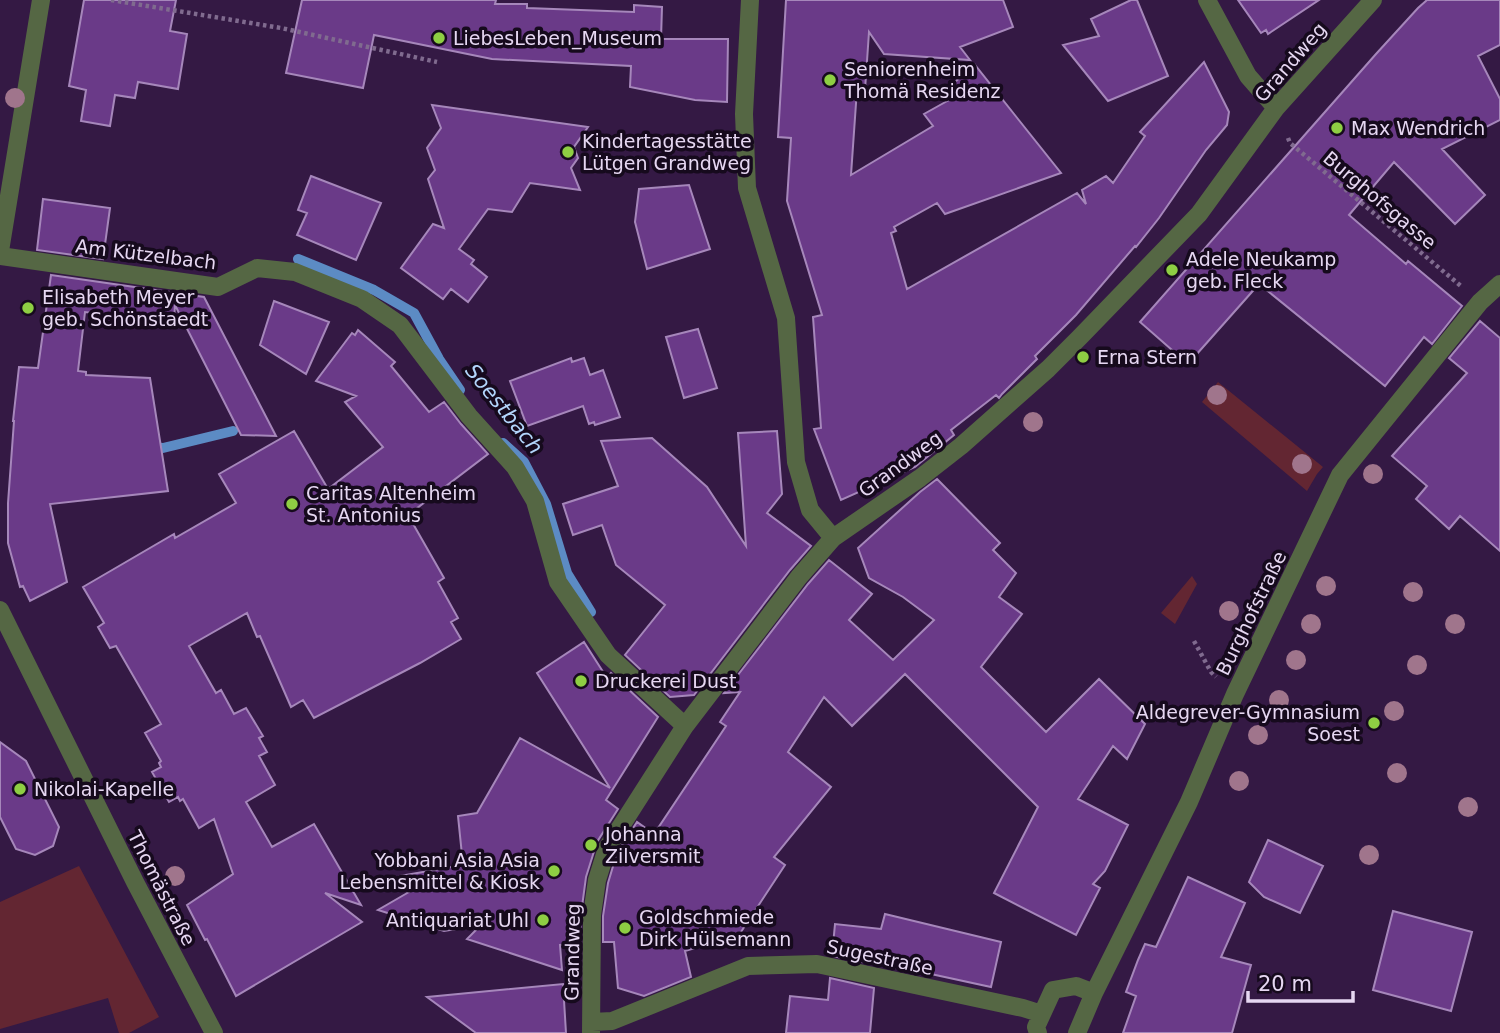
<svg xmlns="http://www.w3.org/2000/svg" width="1500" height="1033" viewBox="0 0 1500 1033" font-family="'DejaVu Sans',sans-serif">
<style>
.green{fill:#632632}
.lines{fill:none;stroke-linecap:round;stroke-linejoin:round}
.stream{stroke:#5c8bc4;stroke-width:10}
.building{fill:#6a3a88;stroke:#a687bb;stroke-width:2}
.path{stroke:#806b8f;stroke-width:4.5;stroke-dasharray:3.5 3.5;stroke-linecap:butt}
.minor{stroke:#556744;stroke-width:18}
.tree{fill:#a0758c}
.poi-dot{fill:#8ece43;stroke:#160a1d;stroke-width:2.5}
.labels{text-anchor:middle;stroke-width:7;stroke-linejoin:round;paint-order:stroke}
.poi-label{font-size:19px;fill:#e6d7f2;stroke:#160a1d;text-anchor:start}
.street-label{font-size:19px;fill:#e6d7f2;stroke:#160a1d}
.water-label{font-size:21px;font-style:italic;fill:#b2d5fb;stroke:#160a1d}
</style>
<rect width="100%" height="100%" fill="#341944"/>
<path class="green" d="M1218,382L1323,467L1317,474L1307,491L1202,402Z
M1192,576L1197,584L1175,624L1161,613Z
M79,866L159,1017L129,1033H119L108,998L0,1029V902Z"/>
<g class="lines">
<path class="stream" d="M298,259L374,290L414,313L439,359L460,390
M503,443L524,462L546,504L567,573L591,612
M150,447L163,448L233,431"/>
</g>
<path class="building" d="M84,0H176L170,31L187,34L178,89L138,82L135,98L115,95L110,126L81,121L86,90L69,86Z
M302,0H496L495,4H527V8L634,12V5L662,7L661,39H728L727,102L695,100L630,87L631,66L492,59L374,35L363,88L286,73Z
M786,0H1003L1013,27L960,47L970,60L884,54L869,32L865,90L857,89L851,175L933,126L924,114L949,100L943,92L975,65L1061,173L945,214L937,203L894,227L896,231L891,233L907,289L1077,193L1086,204L1082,190L1106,176L1113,183L1145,136L1140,132L1204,62L1229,112L1227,125L1206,150L1159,218L1136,247L1135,246L1076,315L1035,356L1037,359L1002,394L999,398L996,395L951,430L954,435L915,467L841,500L814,429L821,428L813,317L822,315L787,201L791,138L778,137Z
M1131,0H1137L1168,76L1108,101L1063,45L1099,36L1091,19Z
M1238,0H1319L1268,34L1266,30L1261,33Z
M1427,0H1500V45L1478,56L1500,99V120L1442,149L1485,195L1455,224L1394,162L1349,215L1406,264L1408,261L1462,306L1432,344L1424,337L1385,386L1259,284L1188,364L1140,322L1376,54L1418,8Z
M432,105L588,127L574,147L578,158L571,168L580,190L530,183L512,212L488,209L459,249L474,260L471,264L487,277L468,302L451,289L443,299L401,268L433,224L444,228L428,179L435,170L427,148L441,128Z
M311,176L381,203L356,260L297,235L307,213L298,210Z
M689,185L710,249L647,269L635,222L639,189Z
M43,199L110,208L103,259L37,250Z
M51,275L204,297L276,436L241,435L175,305L174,321L85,312L78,371L86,372V375L150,378L168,491L50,504L67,582L30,601L23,586L20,587L8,543V503L14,421H13L19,367L38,368Z
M274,301L329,322L306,374L260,345Z
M1480,321L1500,338V551L1460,516L1449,529L1416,499L1427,486L1392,456L1467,373L1449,358Z
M698,329L717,388L684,398L666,337Z
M358,330L395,362L391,366L429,412L444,402L461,424L488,454L408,515L444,578L438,582L458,618L451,622L461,639L420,663L314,718L303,700L291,707L260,636L257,637L247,613L189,646L216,693L221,690L234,714L246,708L263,736L259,738L267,752L259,756L275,785L246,802L272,847L314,824L361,905L325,893L362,922L236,996L207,939L205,940L187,905L233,874L214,819L199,828L183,799L180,801L178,797L169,802L152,772L161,767L159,763L161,761L145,733L161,724L116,646L110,648L98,627L104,623L83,587L174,534L175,538L236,503L219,474L294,431L328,489L383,447L345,402L356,396L316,381L352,333L355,335Z
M571,358L572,362L584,358L590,375L603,370L620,417L595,425L594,422L589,424L583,406L527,426L510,381Z
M777,431L782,494L767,513L811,546L790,570L694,695L670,697L625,655L665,605L616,565L602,525L573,535L563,504L618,486L601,441L652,438L707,487L746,546L738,433Z
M937,479L1000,543L993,550L1016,573L999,597L1022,614L981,667L1046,732L1099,679L1145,724L1127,759L1113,746L1078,799L1128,825L1105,871L1093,884L1100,888L1076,935L994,893L1038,807L905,674L852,726L824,697L788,752L831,787L774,857L785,865L739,935L685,951L691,977L644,996L618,988L614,942H603V916L608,883L617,853L637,822L654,834L726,726L720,722L740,692L724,693L808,584L829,560L872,594L849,620L893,660L934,620L903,597L869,578L858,548L920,492Z
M584,642L607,678L611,673L658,717L606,800L618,809L597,842L586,877L581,914L580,944L560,945L562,970L467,939L481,925L444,931L378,910L409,892L400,876L463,865L458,816L477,813L520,738L610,788L537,673Z
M0,742L26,761L59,827L53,846L35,855L16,849L0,817Z
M1268,840L1323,866L1300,913L1264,897L1249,882Z
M1188,877L1245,903L1221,957L1251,965L1232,1033H1123L1136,996L1126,992L1138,960L1145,944L1156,947Z
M1393,911L1472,932L1451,1011L1373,990Z
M885,914L1001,942L991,987L917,971L877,964V965L832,956L835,924L881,929Z
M830,978L874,988L870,1033H786L790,996L828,1000Z
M563,984L566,1033H476L427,997Z"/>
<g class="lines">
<path class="path" d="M111,0L281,28L437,62
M1288,138L1290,143L1462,287
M1194,641L1211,672L1216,677"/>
<path class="minor" d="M750,0L744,114L747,188L786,318L796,462L810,510L833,538
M1207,0L1248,76L1276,108
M0,251L41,0
M0,256L218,287L257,268L295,272L362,299L400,325L469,416L515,467L535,501L558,582L608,655L685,726
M0,610L135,882L214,1033
M592,1022L612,1021L748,966L817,964L1023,1008L1042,1014L1053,990L1076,986L1094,993
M591,1033L592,915L597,880L607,848L685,726L799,577L833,538L920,478L961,446L1048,369L1080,337L1199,214L1276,108L1373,0
M1038,1033L1036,1027L1042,1014
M1077,1033L1094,993L1189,802L1235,694L1340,475L1480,302L1500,284"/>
</g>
<g class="tree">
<circle cx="15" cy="98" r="10"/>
<circle cx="1217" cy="395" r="10"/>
<circle cx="1033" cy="422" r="10"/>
<circle cx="1302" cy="464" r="10"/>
<circle cx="1373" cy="474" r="10"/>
<circle cx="1326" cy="586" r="10"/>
<circle cx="1413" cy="592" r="10"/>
<circle cx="1229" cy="611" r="10"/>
<circle cx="1311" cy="624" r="10"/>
<circle cx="1455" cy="624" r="10"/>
<circle cx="1296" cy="660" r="10"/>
<circle cx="1417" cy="665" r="10"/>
<circle cx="1279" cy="700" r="10"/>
<circle cx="1394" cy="711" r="10"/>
<circle cx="1258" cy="735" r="10"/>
<circle cx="1397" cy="773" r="10"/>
<circle cx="1239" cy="781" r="10"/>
<circle cx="1468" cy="807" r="10"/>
<circle cx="1369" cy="855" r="10"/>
<circle cx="175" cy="876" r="10"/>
</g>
<g class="poi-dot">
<circle cx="439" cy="38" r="7"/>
<circle cx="830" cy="80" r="7"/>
<circle cx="1337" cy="128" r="7"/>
<circle cx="568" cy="152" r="7"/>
<circle cx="1172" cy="270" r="7"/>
<circle cx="28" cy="308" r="7"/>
<circle cx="1083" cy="357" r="7"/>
<circle cx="292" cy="504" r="7"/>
<circle cx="581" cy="681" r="7"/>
<circle cx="1374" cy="723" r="7"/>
<circle cx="20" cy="789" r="7"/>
<circle cx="591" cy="845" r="7"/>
<circle cx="554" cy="871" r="7"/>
<circle cx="543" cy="920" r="7"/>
<circle cx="625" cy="928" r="7"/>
</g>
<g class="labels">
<g class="poi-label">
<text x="453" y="45">LiebesLeben_Museum</text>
<text x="844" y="76">Seniorenheim<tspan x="844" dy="22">Thomä Residenz</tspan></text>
<text x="1351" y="135">Max Wendrich</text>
<text x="582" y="148">Kindertagesstätte<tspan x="582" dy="22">Lütgen Grandweg</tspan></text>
<text x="1186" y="266">Adele Neukamp<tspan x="1186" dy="22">geb. Fleck</tspan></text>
<text x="42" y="304">Elisabeth Meyer<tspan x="42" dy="22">geb. Schönstaedt</tspan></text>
<text x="1097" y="364">Erna Stern</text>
<text x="306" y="500">Caritas Altenheim<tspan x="306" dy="22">St. Antonius</tspan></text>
<text x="595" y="688">Druckerei Dust</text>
<text x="1360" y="719" text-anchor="end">Aldegrever-Gymnasium<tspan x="1360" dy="22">Soest</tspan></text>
<text x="34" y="796">Nikolai-Kapelle</text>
<text x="605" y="841">Johanna<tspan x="605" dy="22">Zilversmit</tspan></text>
<text x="540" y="867" text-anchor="end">Yobbani Asia Asia<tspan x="540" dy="22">Lebensmittel &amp; Kiosk</tspan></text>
<text x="639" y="924">Goldschmiede<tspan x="639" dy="22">Dirk Hülsemann</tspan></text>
<text x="529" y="927" text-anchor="end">Antiquariat Uhl</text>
</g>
<g class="street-label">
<text transform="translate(1290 62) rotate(-49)" y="7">Grandweg</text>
<text transform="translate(1380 200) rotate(40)" y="7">Burghofsgasse</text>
<text transform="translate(146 254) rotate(7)" y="7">Am Kützelbach</text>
<text transform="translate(900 464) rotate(-36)" y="7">Grandweg</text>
<text transform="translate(1251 613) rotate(-64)" y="7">Burghofstraße</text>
<text transform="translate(162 888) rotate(63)" y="7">Thomästraße</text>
<text transform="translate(572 952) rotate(-89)" y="7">Grandweg</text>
<text transform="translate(880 957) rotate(12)" y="7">Sugestraße</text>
</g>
<g class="water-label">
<text transform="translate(504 409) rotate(51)" y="7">Soestbach</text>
</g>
</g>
<path d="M1248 991v10h105v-10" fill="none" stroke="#e6d7f2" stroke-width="3.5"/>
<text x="1258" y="991" font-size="21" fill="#e6d7f2" stroke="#160a1d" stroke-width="5" paint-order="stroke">20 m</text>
</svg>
